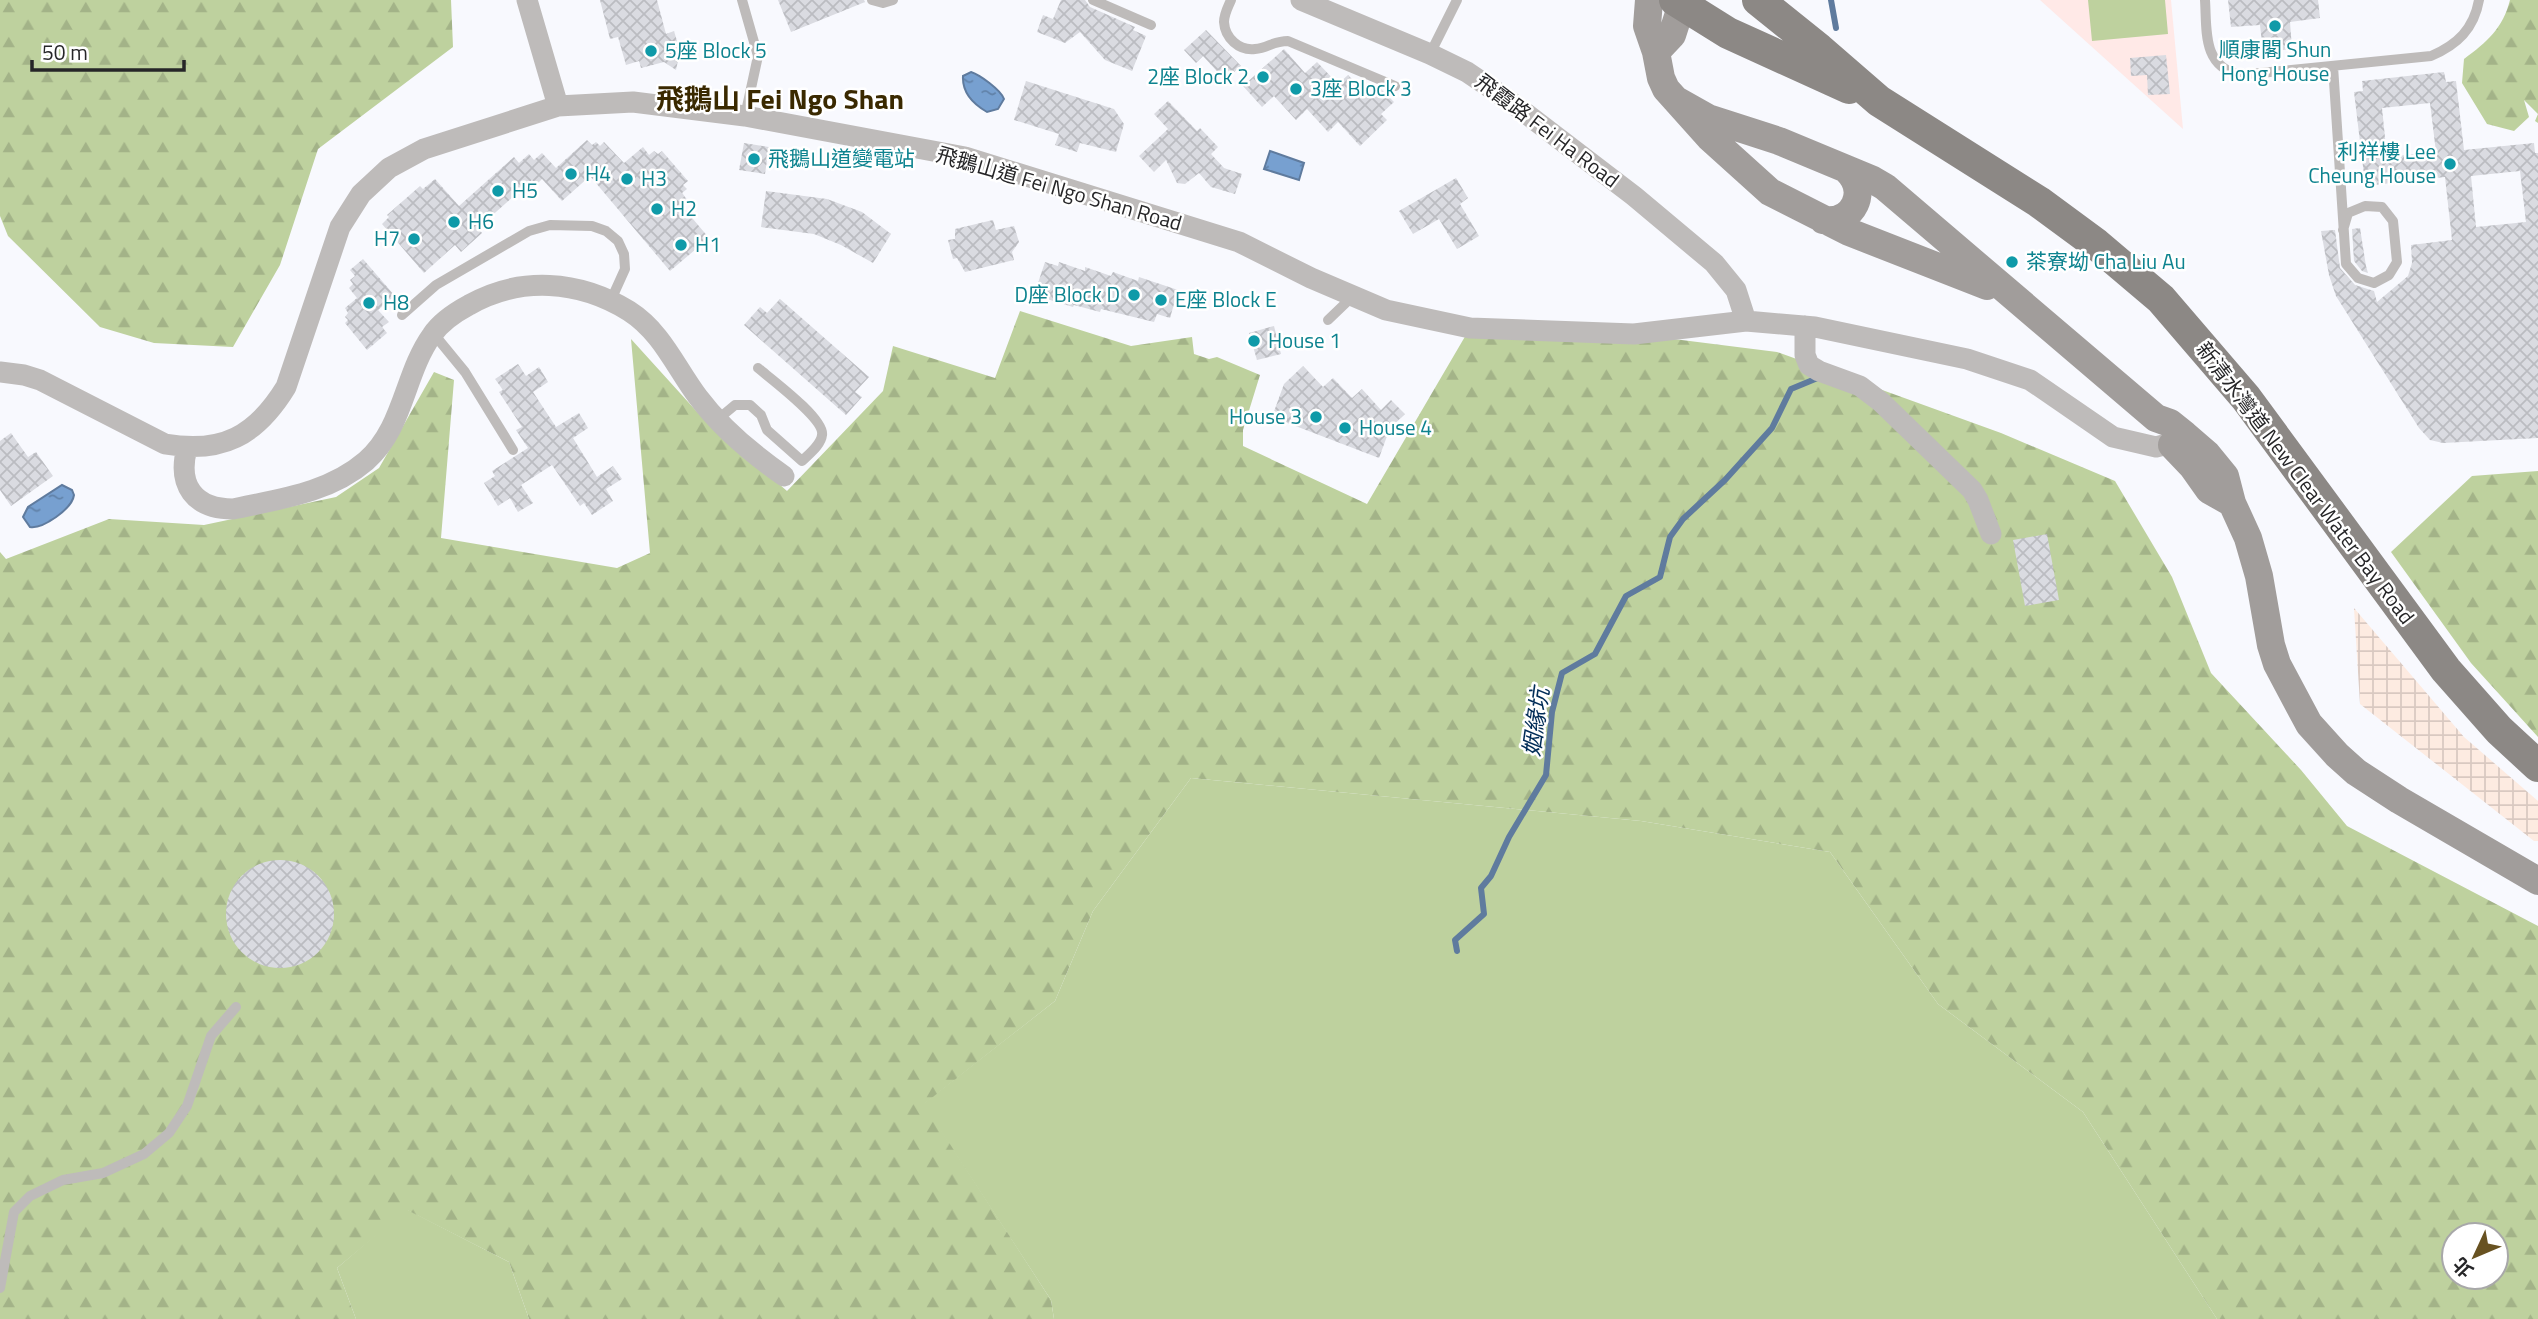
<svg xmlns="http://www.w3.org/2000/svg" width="2538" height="1319" viewBox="0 0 2538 1319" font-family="'Titillium Web','Noto Sans TC',sans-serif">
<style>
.industrial{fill:url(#industrial-grid)}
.education{fill:#ffe9e7}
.green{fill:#bed19e}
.forest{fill:url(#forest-firs);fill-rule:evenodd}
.water{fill:url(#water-ripples);stroke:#5f7b9e;stroke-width:2}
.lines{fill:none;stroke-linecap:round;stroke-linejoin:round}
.stream{stroke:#5f7b9e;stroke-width:6}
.building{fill:url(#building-cross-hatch);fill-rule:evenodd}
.service{stroke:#bebbba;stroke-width:10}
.minor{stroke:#bebbba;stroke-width:21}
.secondary{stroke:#a19d9b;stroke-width:28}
.primary{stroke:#8c8885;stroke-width:32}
.culture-dot{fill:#0f9aa8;stroke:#fff;stroke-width:2.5}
.labels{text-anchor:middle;stroke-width:5;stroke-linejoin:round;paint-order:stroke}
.culture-label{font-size:21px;fill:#0d838f;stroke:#fff;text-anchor:start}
.street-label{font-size:21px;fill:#262628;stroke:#fff}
.water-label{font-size:23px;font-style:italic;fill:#002c57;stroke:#fff}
.district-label{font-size:28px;font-weight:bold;fill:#3a2900;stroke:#fff}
</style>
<defs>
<pattern id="industrial-grid" width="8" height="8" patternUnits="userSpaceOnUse" patternTransform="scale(1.75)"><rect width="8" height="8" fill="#fdebe1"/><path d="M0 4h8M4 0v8" fill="none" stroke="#d9c9c1"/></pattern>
<pattern id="forest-firs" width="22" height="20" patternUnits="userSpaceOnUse" patternTransform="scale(1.75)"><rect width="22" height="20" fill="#bed19e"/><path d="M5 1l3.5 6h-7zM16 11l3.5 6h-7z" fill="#a3b388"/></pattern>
<pattern id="water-ripples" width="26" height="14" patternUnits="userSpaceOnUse" patternTransform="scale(1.75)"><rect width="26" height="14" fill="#77a0d0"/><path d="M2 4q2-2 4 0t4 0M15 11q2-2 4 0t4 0" fill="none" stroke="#6182a9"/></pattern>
<pattern id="building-cross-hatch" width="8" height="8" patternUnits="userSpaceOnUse" patternTransform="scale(1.75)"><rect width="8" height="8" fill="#dadbe1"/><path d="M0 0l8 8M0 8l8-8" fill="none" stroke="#bbbcc1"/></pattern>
</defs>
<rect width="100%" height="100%" fill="#f8f9fe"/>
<path class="industrial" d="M2354,608L2464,737L2538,801V841H2534L2360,704Z"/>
<path class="education" d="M2040,0H2171L2183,129Z"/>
<path class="green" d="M2088,0H2165L2168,34L2092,41Z
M1191,778L1641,821L1830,852L1938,1004L2083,1112L2217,1319H1054L1051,1300L923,1104L1055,1001L1093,911Z
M406,1209L509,1262L529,1319H356L337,1268Z"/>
<path class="forest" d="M0,0H451L453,47L318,149L280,265L233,347L154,343L100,327L8,236L0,216Z
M2510,0H2538V123L2535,121L2538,114L2524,100L2529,117L2514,131L2487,124L2462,83L2464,59C2487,42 2503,28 2510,0Z
M1020,311L1131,346L1192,337L1194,354L1209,359L1217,357L1260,375L1243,430V446L1367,504L1470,328L1634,334L1777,352L2001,433L2115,481L2172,577L2211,673L2301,770L2347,826L2538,926V1319H2217L2083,1112L1938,1004L1830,852L1641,821L1191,778L1093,911L1055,1001L924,1104L1051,1300L1054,1319H529L509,1262L407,1210L337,1268L356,1319H0V552L6,559L109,519L204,525L336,497L379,468L434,372L454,380L441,538L617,568L650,553L631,339L699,414L787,491L883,391L893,346L995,378ZM2454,1235H2496V1277H2454Z
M2538,471V737L2471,663L2391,552L2472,476Z"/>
<path class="water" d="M971,72C980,75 1001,90 1004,99L998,109L987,112C973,104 962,93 963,76Z
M1270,151L1304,163L1299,180L1264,169Z
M62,485L72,490L74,495C72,509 43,529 30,527L23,517L28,507Z"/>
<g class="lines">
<path class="stream" d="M1831,0L1836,28
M1457,951L1455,940L1484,914L1481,888L1491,876L1509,837L1546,775L1552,712L1562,673L1595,654L1626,596L1660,577L1670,537L1683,519L1725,480L1772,428L1791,389L1820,377"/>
</g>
<path class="building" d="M600,0H657L666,34L674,31L680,51L676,70L664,62L641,68L639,61L626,65L618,37L610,39Z
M778,0H864L865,2L791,32Z
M1061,0H1085L1090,7L1135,27L1133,30L1146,36L1132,71L1105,60L1080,32L1065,43L1037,32L1043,15L1053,19Z
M2228,0H2318L2320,18L2290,22L2292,49L2263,52L2260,25L2231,27Z
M1206,30L1241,66L1225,80L1203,56L1196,63L1184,50Z
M1284,49L1305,73L1317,62L1338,84L1348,75L1370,98L1381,89L1394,102L1381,114L1387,120L1360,146L1338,122L1328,132L1307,109L1296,120L1274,96L1262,107L1243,86Z
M2166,55L2170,94L2148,95L2147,75L2131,76L2130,58Z
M2444,72L2446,82L2456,81L2464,150L2534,143L2535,153H2538V438L2443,443L2430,440L2419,428L2336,296L2329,275L2321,231L2335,230L2340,268L2355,285L2374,291L2377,302L2408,276L2412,263L2411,245L2452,240L2445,177L2374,185L2373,174L2364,175L2354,92L2363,91L2362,81ZM2430,103L2436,152L2387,157L2382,108ZM2520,171L2526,222L2476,227L2471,176Z
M1026,81L1114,109L1124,124L1116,152L1080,143L1077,152L1055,145L1059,134L1014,120Z
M1168,101L1197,131L1200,128L1218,147L1211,154L1224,168L1242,174L1235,194L1211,187L1199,173L1185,184L1177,183L1166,160L1154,172L1139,156L1168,129L1154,114Z
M587,140L592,145L596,142L600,146L604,142L624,163L643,147L649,155L654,151L658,154L662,151L688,181L683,185L687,189L682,193L688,201L682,206L709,238L670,271L590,176L562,201L542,179L536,185L532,180L478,228L482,233L461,252L455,245L424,273L382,224L389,217L387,215L420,186L423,189L435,179L459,206L514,157L519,163L529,154L534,160L542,153L556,168Z
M744,143L769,147L765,174L739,170Z
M1456,178L1468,198L1460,204L1479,236L1457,249L1439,219L1413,234L1399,211Z
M766,191L827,199L862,212L891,234L873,263L841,245L814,234L761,227Z
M993,220L996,230L1014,226L1019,242L1012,252L1014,260L965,272L957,258L953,259L948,240L955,239V229Z
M2360,228L2366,266L2368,273L2362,271L2354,261L2352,229Z
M363,259L395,296L378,310L389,322L382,327L387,333L367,350L345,323L348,320L345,317L348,313L345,308L357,298L349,288L353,284L350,280L355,276L350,270Z
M1045,262L1058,266L1059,262L1085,271V267L1111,276L1113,272L1138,281L1139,277L1178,290L1170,318L1157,314L1154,322L1101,309L1100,312L1074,305L1073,307L1034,295Z
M780,299L869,377L855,392L862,397L846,415L744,325L760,307L767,313Z
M1274,326L1281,354L1257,360L1249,333Z
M518,364L526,376L539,367L548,382L533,392L556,427L579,413L588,428L573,438L597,477L613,466L622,479L606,489L613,501L592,515L584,503L580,506L552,465L521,485L533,503L518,512L510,498L498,506L484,483L495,476L492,471L528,448L516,430L522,427L499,392L503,390L495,379Z
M1303,366L1323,387L1333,378L1352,398L1362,389L1381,410L1391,400L1405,414L1390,428L1379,458L1272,417L1284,384Z
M11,433L28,457L36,452L53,476L11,506L0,490V441Z
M2047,534L2059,600L2025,606L2013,540Z
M226 914a54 54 0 1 1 108 0a54 54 0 1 1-108 0Z"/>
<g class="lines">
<path class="service" d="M742,0L758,56L745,116
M872,0L883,3L893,0
M1093,0L1151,25
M1231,0C1228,7 1224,14 1224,22C1225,38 1239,51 1255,49C1268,48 1273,41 1288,41L1395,86
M2205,0C2207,31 2202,66 2240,75L2431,56C2457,45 2474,29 2479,0
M1430,54L1457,0
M2333,66L2346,264L2358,278L2374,283L2389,275L2397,262L2393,221L2382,207L2365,206L2348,213L2343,230
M402,315L436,285L529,231L550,225L592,226L606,231L618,241L624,254L625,269L611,300
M1328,320L1352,297
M433,333L465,372L513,450
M717,420L735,405H750L761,415L767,430L802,461C809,454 821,445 822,435C825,419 771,379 758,368
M0,1288L14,1212L30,1196L63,1180L103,1173L144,1154L169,1133L187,1106L211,1036L236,1007"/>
<path class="minor" d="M527,0L558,106
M1301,0L1430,54L1467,72L1507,99L1634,196L1714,263L1736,290L1746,321
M1805,326V355L1809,365L1819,371L1860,386L1881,402L1972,490L1978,500L1991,534
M0,372L24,375L40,380L165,444C222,454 256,436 286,387L340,227L361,194L389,168L424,149L558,106L633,102L745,116L965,157L1239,242L1311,278L1386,310L1470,328L1634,334L1746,321L1815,327L1967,359L2030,380L2113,437L2156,447L2171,443L2184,435
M187,448C177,485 194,509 233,509C279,499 329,493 366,461C404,428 404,374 432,335C440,323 456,312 469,305C520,276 579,280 629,311C662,332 676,368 698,397C722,429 751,453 784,476"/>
<path class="secondary" d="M1649,0L1647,26L1656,52L1661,78L1666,89L1709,137L1770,192L1849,232L1987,286
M1656,52L1672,35L1682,4
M1676,100L1708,118L1779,141L1873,180L1885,187L2156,418L2170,423L2185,435L2207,454L2225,476L2232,503L2248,538L2259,576L2271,645L2277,664L2309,724L2337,755L2356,772L2399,800L2538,881
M1823,220C1854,224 1869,191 1847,170
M2172,445L2192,466L2209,490L2232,503"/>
<path class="primary" d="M1675,0L1728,33L1849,88
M1758,0L1819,49L1879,101L2039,202L2096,244L2161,299L2246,398L2446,670L2499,730L2538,766"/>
</g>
<g class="culture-dot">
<circle cx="2275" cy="26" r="7"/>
<circle cx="651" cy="51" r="7"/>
<circle cx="1263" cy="77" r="7"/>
<circle cx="1296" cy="89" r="7"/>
<circle cx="754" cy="159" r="7"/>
<circle cx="2450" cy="164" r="7"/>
<circle cx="571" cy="174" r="7"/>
<circle cx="627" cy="179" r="7"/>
<circle cx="498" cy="191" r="7"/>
<circle cx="657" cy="209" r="7"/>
<circle cx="454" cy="222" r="7"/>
<circle cx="414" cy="239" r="7"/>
<circle cx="681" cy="245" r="7"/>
<circle cx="2012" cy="262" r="7"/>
<circle cx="1134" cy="295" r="7"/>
<circle cx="1161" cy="300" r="7"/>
<circle cx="369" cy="303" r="7"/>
<circle cx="1254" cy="341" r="7"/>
<circle cx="1316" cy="417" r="7"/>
<circle cx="1345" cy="428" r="7"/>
</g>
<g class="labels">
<g class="culture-label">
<text x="2275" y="57" text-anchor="middle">順康閣 Shun<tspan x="2275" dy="24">Hong House</tspan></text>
<text x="665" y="58">5座 Block 5</text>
<text x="1249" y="84" text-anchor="end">2座 Block 2</text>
<text x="1310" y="96">3座 Block 3</text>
<text x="2436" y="159" text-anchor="end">利祥樓 Lee<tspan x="2436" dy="24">Cheung House</tspan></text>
<text x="768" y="166">飛鵝山道變電站</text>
<text x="585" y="181">H4</text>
<text x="641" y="186">H3</text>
<text x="512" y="198">H5</text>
<text x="671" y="216">H2</text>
<text x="468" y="229">H6</text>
<text x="400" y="246" text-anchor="end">H7</text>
<text x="695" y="252">H1</text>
<text x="2026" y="269">茶寮坳 Cha Liu Au</text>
<text x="1120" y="302" text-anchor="end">D座 Block D</text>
<text x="1175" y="307">E座 Block E</text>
<text x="383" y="310">H8</text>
<text x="1268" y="348">House 1</text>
<text x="1302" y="424" text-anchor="end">House 3</text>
<text x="1359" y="435">House 4</text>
</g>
<g class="street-label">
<text transform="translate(1547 131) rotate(37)" y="7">飛霞路 Fei Ha Road</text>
<text transform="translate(1059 189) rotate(16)" y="7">飛鵝山道 Fei Ngo Shan Road</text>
<text transform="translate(2305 483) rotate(53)" y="7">新清水灣道 New Clear Water Bay Road</text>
</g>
<g class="water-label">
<text transform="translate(1536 722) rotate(-82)" y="8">姻緣坑</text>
</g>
<g class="district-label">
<text x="780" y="109">飛鵝山 Fei Ngo Shan</text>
</g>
</g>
<g transform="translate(2475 1256) rotate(226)"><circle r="33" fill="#ffffff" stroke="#a8a8a9" stroke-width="2"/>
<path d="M0-5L12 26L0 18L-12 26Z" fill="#685221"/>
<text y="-10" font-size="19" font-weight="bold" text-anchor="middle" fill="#262628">北</text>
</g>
<path d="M32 60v10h152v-10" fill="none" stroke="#262628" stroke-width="3.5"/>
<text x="42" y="60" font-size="21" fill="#262628" stroke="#ffffff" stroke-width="5" paint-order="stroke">50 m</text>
</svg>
